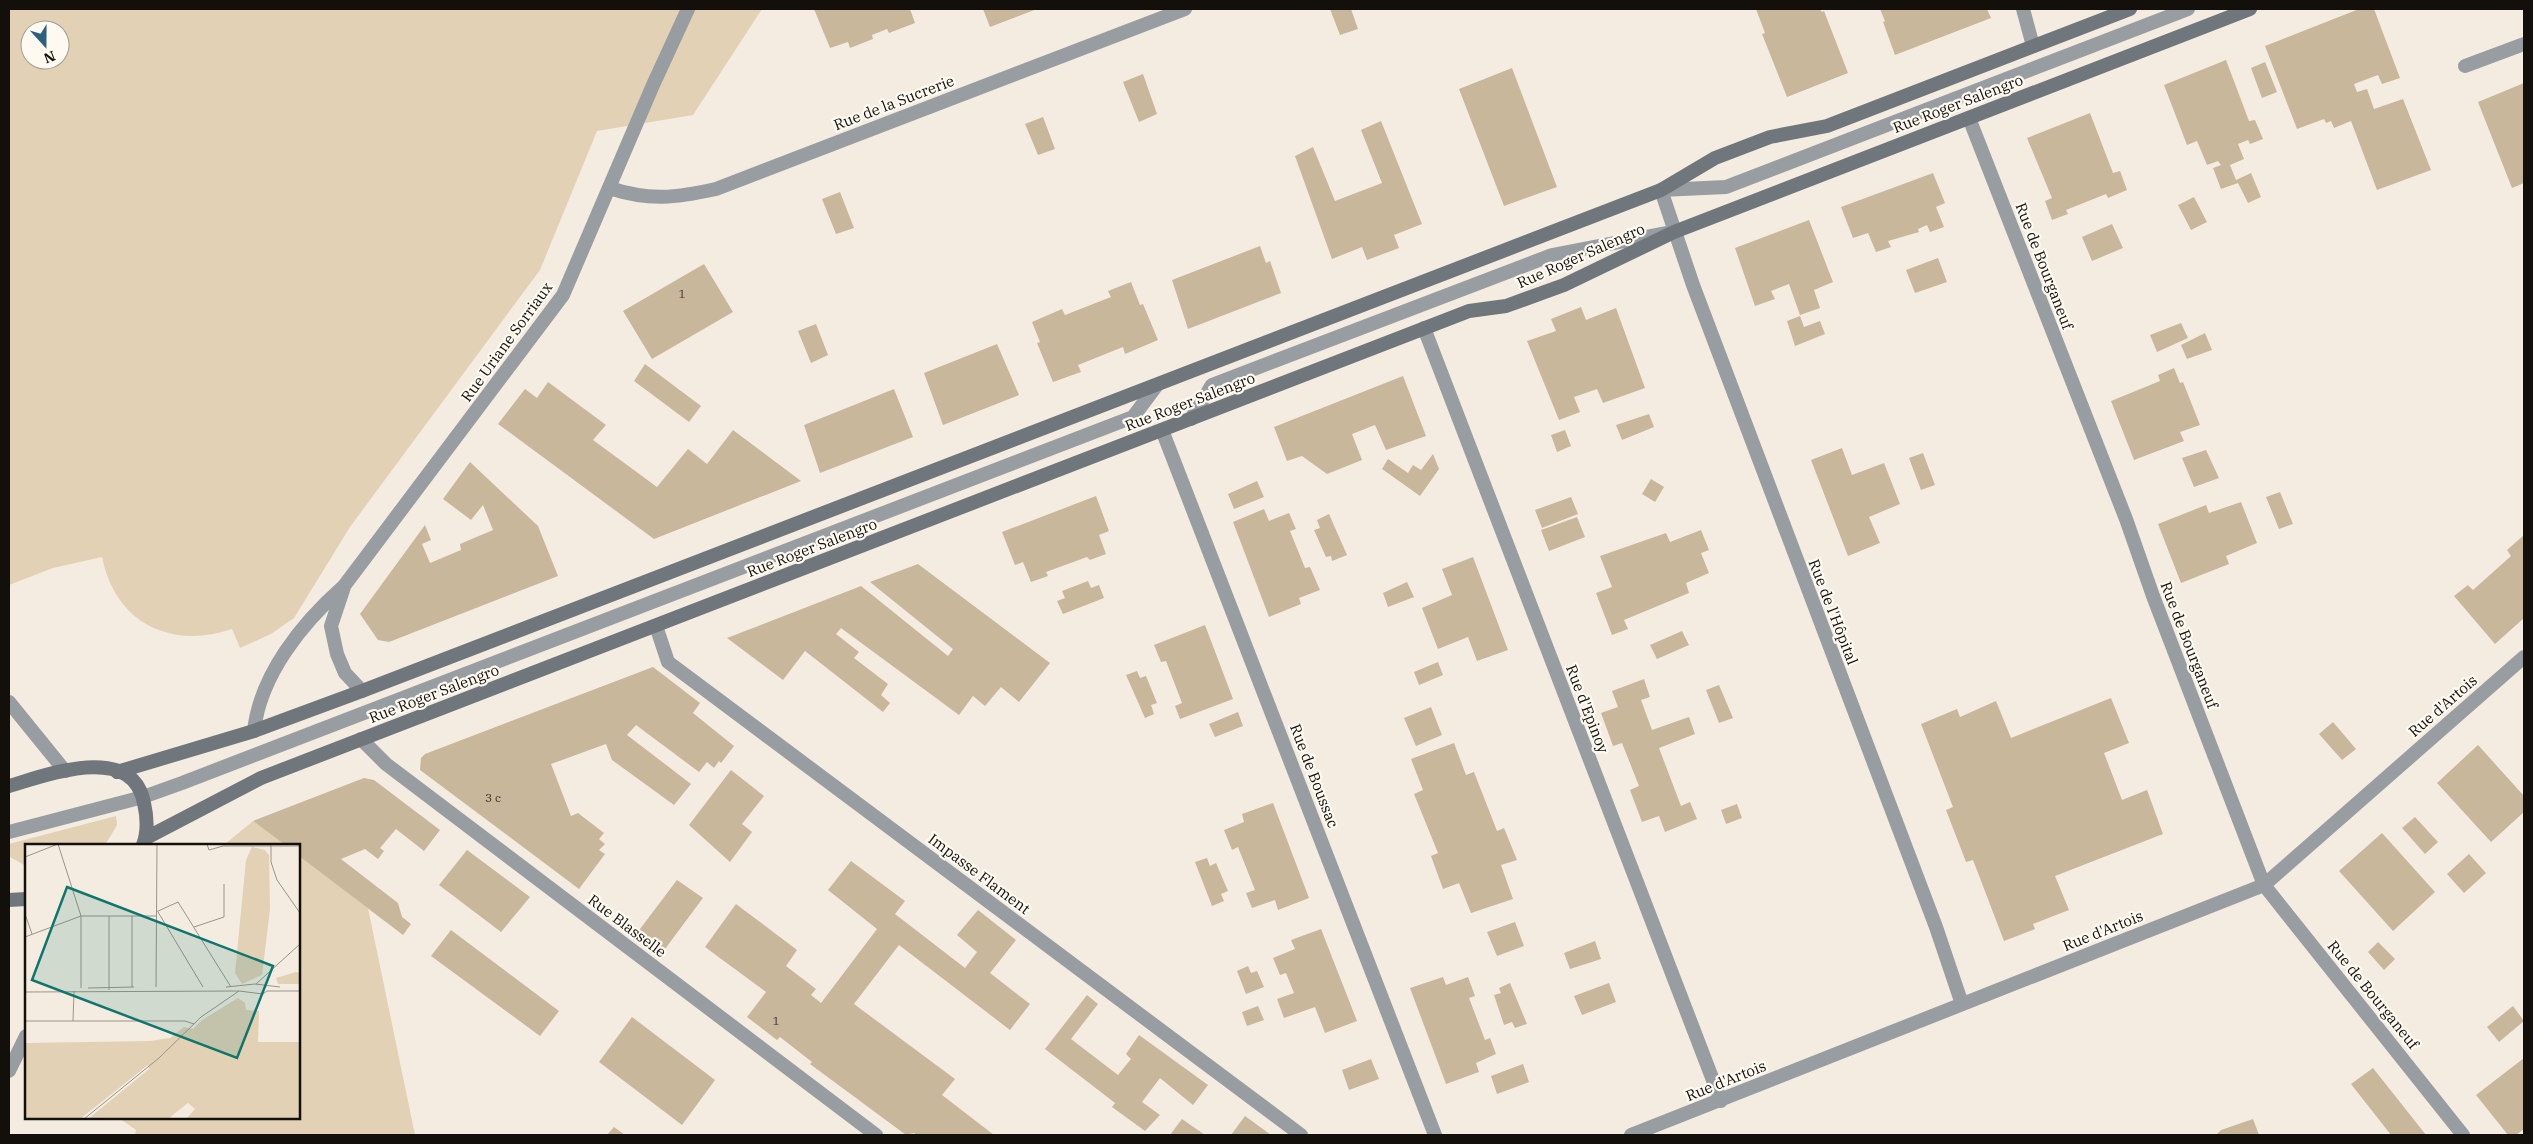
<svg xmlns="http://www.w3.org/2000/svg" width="2533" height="1144" viewBox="0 0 2533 1144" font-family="'IBM Plex Serif',serif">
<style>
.green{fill:#e2d1b5;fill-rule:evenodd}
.building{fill:#c9b79b}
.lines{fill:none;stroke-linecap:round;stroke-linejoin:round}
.service{stroke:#989da1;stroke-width:14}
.minor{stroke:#989da1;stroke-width:14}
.tertiary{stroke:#989da1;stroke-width:14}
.secondary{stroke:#6f777c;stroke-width:14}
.labels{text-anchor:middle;stroke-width:4.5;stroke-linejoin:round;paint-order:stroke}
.number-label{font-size:12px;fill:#403a30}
.street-label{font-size:15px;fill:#13100c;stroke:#fefaf2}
.inset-road{fill:none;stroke:#9a948b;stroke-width:1}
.view{fill:#0f766e;fill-opacity:0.15;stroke:#0f766e;stroke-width:2.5}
.inset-edge{fill:none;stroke:#13100c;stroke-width:2.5}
</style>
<rect width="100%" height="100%" fill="#f4ece0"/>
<path class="green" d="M9,9H762L693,115L597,131L540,270L350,527L294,618L271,634L240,648L232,629C171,650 115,623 102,557L53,568L9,585ZM30,30H60V60H30Z
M116,816L117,825L105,845H26V866L10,857L9,844Z
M253,821L285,845H224Z
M299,856L368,908L415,1135H135L136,1130L119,1118H299Z"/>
<path class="building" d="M814,9H910L915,23L889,33L887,29L872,35L873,39L850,48L848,42L830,48Z
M983,9H1037L990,27Z
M1330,9H1351L1358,29L1340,35Z
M1756,9H1820L1822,12L1824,11L1848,73L1787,97L1762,34L1765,33Z
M1880,9H1987L1991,18L1895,55L1883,22L1885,21Z
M2359,9H2374L2400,78L2382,84L2378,75L2354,84L2357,92L2367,89L2374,109L2403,99L2431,170L2377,190L2351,121L2334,128L2331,121L2326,123L2324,119L2297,129L2265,46Z
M2226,60L2249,121L2255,120L2263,139L2250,144L2248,140L2238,144L2244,159L2230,165L2236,180L2251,173L2261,197L2248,203L2238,183L2221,189L2213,168L2221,165L2218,161L2207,165L2197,141L2187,145L2164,85Z
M2265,62L2277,92L2262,98L2251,68Z
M1512,68L1557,187L1504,206L1459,89Z
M1143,74L1157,114L1139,122L1123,82Z
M2524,83V183L2512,188L2478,102Z
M2090,113L2113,173L2120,171L2127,190L2108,198L2106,194L2066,210L2068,214L2052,220L2045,201L2052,198L2027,138Z
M1043,117L1055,149L1038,155L1025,124Z
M1381,121L1422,224L1394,235L1399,248L1367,260L1362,247L1332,259L1295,156L1313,147L1335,201L1382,183L1361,130Z
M1933,173L1945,203L1936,207L1944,227L1930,232L1927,225L1918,229L1919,232L1888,241L1891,247L1876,252L1868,233L1853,238L1841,207Z
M840,192L854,228L836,234L822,199Z
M2194,197L2207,222L2191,230L2178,205Z
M1809,220L1833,282L1814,290L1820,308L1800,315L1789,284L1771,291L1775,299L1755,306L1735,248Z
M2112,224L2123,248L2092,261L2082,237Z
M1260,246L1266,263L1270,261L1281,293L1188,329L1172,280Z
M1938,258L1947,282L1915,293L1906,270Z
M704,264L733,312L652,359L623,311Z
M1131,282L1140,305L1143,304L1158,340L1125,354L1123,347L1078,365L1081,372L1053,382L1037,343L1040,342L1032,322L1062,309L1065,315L1111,297L1108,291Z
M1581,307L1586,320L1616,308L1645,388L1603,403L1597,389L1580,395L1574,397L1580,412L1559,420L1527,341L1556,331L1551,319Z
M1800,316L1804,327L1820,321L1825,334L1795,346L1787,321Z
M2181,323L2188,338L2157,352L2150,335Z
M816,324L828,355L811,363L798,331Z
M2205,333L2212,350L2187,359L2181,345Z
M997,344L1019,395L943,425L924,373Z
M645,364L701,406L689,422L634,381Z
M2174,368L2180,383L2183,382L2200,425L2180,432L2184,441L2134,460L2111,401L2160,381L2158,375Z
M1403,376L1426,436L1386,450L1375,425L1352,434L1362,460L1327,474L1302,456L1287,461L1274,427Z
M548,382L606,425L593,440L657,487L688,449L707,464L733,430L801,481L654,539L498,424L525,389L537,398Z
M894,389L913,437L820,473L804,425Z
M1649,414L1654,427L1622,440L1616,425Z
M1565,430L1571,446L1557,452L1551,435Z
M1842,448L1852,475L1884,463L1900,504L1869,517L1880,543L1848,556L1811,460Z
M2206,450L2219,478L2194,487L2182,458Z
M1923,453L1935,485L1921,490L1909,458Z
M1433,454L1439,469L1420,496L1382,469L1388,459L1408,473L1413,465L1421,470Z
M470,462L538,526L558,576L389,642L378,640L360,614L425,525L431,540L422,544L430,563L461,550L460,544L493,530L483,505L471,520L443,499Z
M1651,479L1664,487L1655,502L1642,494Z
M1257,481L1264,497L1234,509L1228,494Z
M2280,492L2293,524L2279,529L2266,497Z
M1096,496L1109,531L1099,535L1106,554L1090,560L1087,557L1046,572L1048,576L1031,582L1023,562L1015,565L1002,532Z
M1571,497L1578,514L1542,528L1535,510Z
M2241,502L2257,543L2226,556L2229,564L2181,583L2158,524L2206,505L2209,513Z
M1264,509L1269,521L1289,513L1296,529L1290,531L1305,568L1310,567L1320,590L1299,598L1301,604L1269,617L1233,522Z
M1329,514L1347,555L1332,561L1331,556L1326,557L1314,530L1320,528L1317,520Z
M1577,517L1585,537L1549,551L1541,530Z
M1701,530L1709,550L1701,553L1709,573L1686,583L1689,593L1624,620L1628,629L1612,635L1596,593L1612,587L1600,556L1666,533L1670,542Z
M2524,535V618L2495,644L2454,596L2468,585L2473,590L2511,556L2507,550Z
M1473,557L1508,650L1477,661L1468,637L1438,649L1422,608L1452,595L1442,569Z
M918,564L1050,663L1019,702L1001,687L985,706L973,696L959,715L841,628L836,634L859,652L854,658L888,684L881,695L890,703L883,712L805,651L783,680L727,638L861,586L948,656L953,649L870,582Z
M1088,581L1091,588L1099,585L1104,598L1063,614L1057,601L1065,598L1062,591Z
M1407,582L1414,597L1388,607L1383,593Z
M1205,625L1233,699L1180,719L1175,706L1182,703L1166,661L1161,662L1154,645Z
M1682,631L1689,645L1657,659L1650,645Z
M1438,662L1443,675L1419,685L1414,672Z
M653,667L700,703L693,713L734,746L721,763L719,761L714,768L707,762L699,772L636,725L627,735L691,784L674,805L612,760L606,744L551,764L571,816L578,813L604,833L599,839L605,844L599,850L605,854L579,889L420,770L421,758L425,754Z
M1137,671L1140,678L1146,676L1157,703L1151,705L1154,714L1145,718L1126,675Z
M1644,679L1650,697L1641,700L1652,730L1689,717L1695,734L1659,748L1681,806L1690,802L1697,819L1665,832L1659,816L1642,822L1630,790L1639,786L1622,743L1613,746L1601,713L1618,707L1612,691Z
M1719,685L1733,718L1719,723L1706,690Z
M2111,698L2129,743L2104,753L2122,800L2147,790L2163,834L2055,876L2069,910L2033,924L2035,929L2004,941L1973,860L1966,862L1946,810L1953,807L1921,724L1957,709L1960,717L1996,701L2011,738Z
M1431,707L1442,735L1416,746L1404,718Z
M1238,712L1243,726L1215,737L1209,724Z
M2333,722L2356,749L2342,760L2319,734Z
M1454,743L1466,775L1474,772L1497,831L1504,828L1517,860L1501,865L1513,899L1471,913L1459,883L1443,889L1431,856L1438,853L1414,794L1423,790L1411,759Z
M2478,745L2524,796V812L2491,842L2437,783Z
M731,770L764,796L742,824L752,832L730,862L689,825Z
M364,778L374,780L440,830L424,851L396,829L380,848L384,851L378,859L365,849L341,859L398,903L402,917L411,924L403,935L299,856V845H285L253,821Z
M1273,803L1309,898L1278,910L1275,900L1252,908L1246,893L1255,890L1238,847L1232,850L1224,830L1244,822L1242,814Z
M1737,804L1742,818L1726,824L1721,810Z
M2415,817L2438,842L2425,854L2402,828Z
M2382,833L2435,892L2393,931L2339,871Z
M467,850L530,897L501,932L439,885Z
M2469,854L2486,873L2464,893L2447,874Z
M1207,858L1210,866L1216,863L1228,891L1221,894L1224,901L1212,906L1195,862Z
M851,861L905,901L895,914L965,968L977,952L957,935L978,910L1016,940L990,973L1030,1004L1010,1030L899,945L854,1004L955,1079L942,1095L994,1135H917L914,1133L906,1135L810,1064L812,1062L780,1037L777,1040L747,1017L766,992L705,947L736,904L797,950L786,966L816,989L811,995L821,1003L877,929L828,890Z
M677,880L703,898L662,953L637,933Z
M1515,922L1524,946L1497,956L1487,932Z
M1321,929L1357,1021L1325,1033L1315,1007L1284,1018L1277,999L1294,993L1286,973L1280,975L1273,958L1295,949L1291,940Z
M451,930L559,1011L540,1036L431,956Z
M1595,941L1601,959L1570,969L1564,953Z
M2378,942L2395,959L2384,970L2368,952Z
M1248,966L1251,973L1257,971L1264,987L1246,994L1237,971Z
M1443,977L1446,985L1468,977L1475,996L1469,998L1485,1040L1490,1038L1496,1054L1476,1063L1479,1072L1446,1084L1410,988Z
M1510,983L1527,1024L1515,1028L1512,1022L1504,1025L1494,995L1501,993L1499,988Z
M1609,983L1616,1002L1582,1015L1574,996Z
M1087,995L1098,1004L1071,1039L1118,1075L1131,1059L1126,1054L1139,1035L1208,1085L1193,1105L1160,1078L1142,1102L1160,1115L1145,1131L1112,1107L1115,1103L1045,1049Z
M1258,1006L1264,1020L1247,1026L1242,1012Z
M2513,1006L2524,1021L2499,1042L2487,1027Z
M632,1017L715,1080L682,1125L599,1062Z
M2524,1058V1129L2516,1135H2508L2476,1095Z
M1371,1059L1379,1079L1349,1090L1342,1070Z
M1523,1064L1529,1082L1497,1094L1491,1076Z
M2373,1068L2426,1135H2391L2351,1084Z
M1245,1116L1271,1135H1231Z
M1182,1119L1205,1135H1170Z
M2253,1119L2259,1135H2216L2221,1130Z
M614,1127L625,1135H607Z"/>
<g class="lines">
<path class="service" d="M2465,66L2524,44
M1661,190L1726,187L2188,9
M1191,419L1212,385L1552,255L1666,233
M9,702L65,771
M9,832L143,797L182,783L1133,417L1157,385"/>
<path class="minor" d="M2023,9L2033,46
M1969,118L2126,519L2153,596L2264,885L2463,1135
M609,188C650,201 675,198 716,189L1185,9
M1661,190L1693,285L1936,927L1962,1004
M1424,328L1721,1101
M1162,430L1435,1135
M656,626L668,662L1301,1135
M361,739L386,764L876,1135
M1631,1135L2264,885L2524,657"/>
<path class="tertiary" d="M344,587L331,626L337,654L345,673L362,691
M254,731C260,675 302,623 344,586L563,295L653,85L688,9
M9,1071L26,1036"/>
<path class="secondary" d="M117,772L254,731L362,691L1661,190L1715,158L1770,137L1827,126L2130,9
M9,786C47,775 132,742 144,803C147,816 148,832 143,845
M146,838L261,778L1469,311L1506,306L1564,285L1674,232L2250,9
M9,900L26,899"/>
</g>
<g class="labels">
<g class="number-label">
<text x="682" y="298">1</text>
<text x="493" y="802">3 c</text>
<text x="776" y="1025">1</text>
</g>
<g class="street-label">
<text transform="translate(894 103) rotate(-21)" y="5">Rue de la Sucrerie</text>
<text transform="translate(1958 104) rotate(-21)" y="5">Rue Roger Salengro</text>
<text transform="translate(1581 256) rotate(-24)" y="5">Rue Roger Salengro</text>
<text transform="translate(2044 266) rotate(69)" y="5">Rue de Bourganeuf</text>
<text transform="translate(507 342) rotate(-54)" y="5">Rue Uriane Sorriaux</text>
<text transform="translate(1190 402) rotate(-21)" y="5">Rue Roger Salengro</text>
<text transform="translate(812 548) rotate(-21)" y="5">Rue Roger Salengro</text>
<text transform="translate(1833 612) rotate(69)" y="5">Rue de l'Hôpital</text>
<text transform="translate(2189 645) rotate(69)" y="5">Rue de Bourganeuf</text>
<text transform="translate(434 694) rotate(-21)" y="5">Rue Roger Salengro</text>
<text transform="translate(2443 706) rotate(-41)" y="5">Rue d'Artois</text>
<text transform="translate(1587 709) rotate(69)" y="5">Rue d'Epinoy</text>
<text transform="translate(1314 776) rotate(69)" y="5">Rue de Boussac</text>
<text transform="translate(979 874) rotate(37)" y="5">Impasse Flament</text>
<text transform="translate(627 926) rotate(37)" y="5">Rue Blasselle</text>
<text transform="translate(2103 931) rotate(-22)" y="5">Rue d'Artois</text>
<text transform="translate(2373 995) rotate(51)" y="5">Rue de Bourganeuf</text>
<text transform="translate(1726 1081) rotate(-22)" y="5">Rue d'Artois</text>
</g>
</g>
<g transform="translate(25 844)">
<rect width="275" height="275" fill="#f4ece0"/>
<path d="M227,3L240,6L244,11L245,65L237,131L217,140L210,129L221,16ZM271,128L275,129V140H253L251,134ZM213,154L220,159L221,166L234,167L233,198H275V275H161L170,265L163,259L143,275H63L124,225L123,221L55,275H0V199L125,197L145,194L159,183L168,185L177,176Z" fill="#e2d1b5"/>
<path class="inset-road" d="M33,0L56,72V144M182,0L184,6L198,2H275M246,1V18L252,36L275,69M0,13L33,0M131,68L153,58L206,143M133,68L178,143M0,70L7,90M107,72V143M169,83L199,73V40M0,93L56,72H131M231,140L275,100M131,143L132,0M201,143L230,140L255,143M63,144L109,143M84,146V72M0,148L214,147L238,150L242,147H275M0,177H160L169,180M48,177L49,147M59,275L134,214L176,173L214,147"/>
<path class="view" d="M42,43L248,122L212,214L7,136Z"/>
<rect width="275" height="275" class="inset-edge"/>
</g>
<rect width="2533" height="1144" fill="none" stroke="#13100c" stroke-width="20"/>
<g transform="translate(45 45) rotate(159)"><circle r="24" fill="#fefaf2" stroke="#a09c96"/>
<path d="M0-4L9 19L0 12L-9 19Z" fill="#2b617c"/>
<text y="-8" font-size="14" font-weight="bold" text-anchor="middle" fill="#13100c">N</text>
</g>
</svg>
